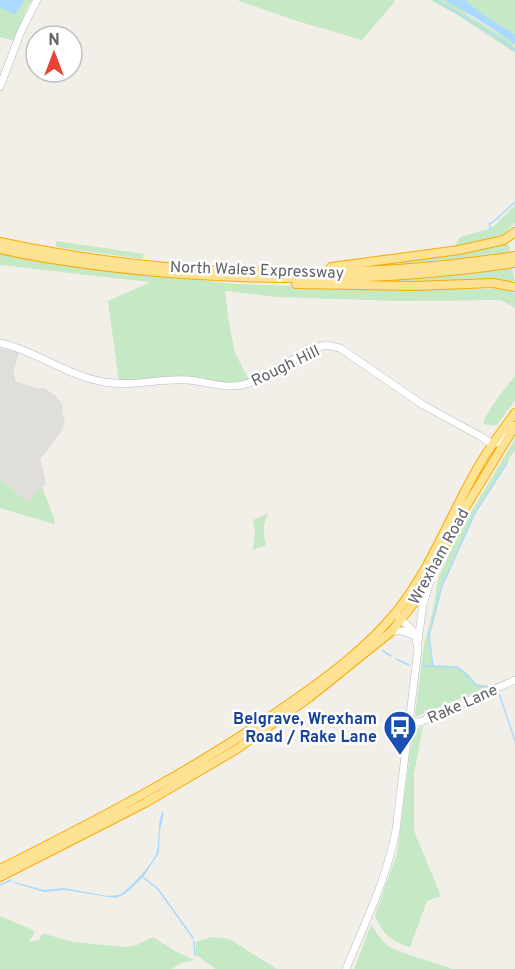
<svg xmlns="http://www.w3.org/2000/svg" width="515" height="969" viewBox="0 0 515 969" font-family="Overpass,sans-serif">
<style>
.industrial{fill:#e0deda}
.green{fill:#c5e8c5}
.water{fill:#aadaff}
.lines{fill:none;stroke-linecap:round;stroke-linejoin:round}
.stream{stroke:#aadaff;stroke-width:1.5}
.secondary-casing{stroke:#b6babf;stroke-width:8}
.highway-casing{stroke:#f9ab00;stroke-width:10}
.secondary{stroke:#fff;stroke-width:7}
.highway{stroke:#fde293;stroke-width:8}
.labels{text-anchor:middle;stroke-width:5;stroke-linejoin:round;paint-order:stroke}
.street-label{font-size:16px;fill:#5f6368;stroke:#fff}
.transit-label{font-size:16px;font-weight:bold;fill:#164399;stroke:#fff;text-anchor:end}
</style>
<rect width="100%" height="100%" fill="#f1efe8"/>
<path class="industrial" d="M0,348L19,352L13,374L15,376V381L36,388H44L55,395L63,405L62,413L65,419L63,428L45,454L40,458L46,483L28,502L0,479Z"/>
<path class="green" d="M0,0H32L27,7L15,41L0,37Z
M237,0H395L392,5L362,40L297,21Z
M430,0H444L458,6L469,16L514,43L515,53L456,14Z
M465,0H515V34L485,16Z
M515,205V223L504,234L493,238L454,247L460,237L492,228Z
M56,241L144,254L142,259L56,247Z
M504,244L509,245L510,253L380,268H348Z
M0,253L126,273L238,284L325,287L334,289H505L515,293V308L501,300L399,301L277,297L225,291L229,323L235,353L249,380L236,384L119,382L108,301L150,282L0,265Z
M512,268L515,281L504,282L334,283L424,278Z
M515,376V400L497,425H487L483,423C491,405 503,391 515,376Z
M515,439V450L475,513L442,586L429,636L433,665C454,666 464,665 476,684L490,686L415,717L424,645L433,610L438,579L459,532Z
M0,479L28,502L42,487L55,521L54,524L0,508Z
M269,513C262,523 263,533 266,545L253,550L255,533L253,520Z
M423,726L414,774V831L441,896L427,901L410,947C391,942 382,933 375,915L397,854L413,730Z
M0,916L33,930L34,934L28,942L39,940L41,935L45,934L73,942L126,947L137,945L153,937L177,952L194,960L182,963L171,969H0Z
M371,925C376,931 380,939 386,944C393,952 438,963 452,969H354Z
M212,937L229,939L277,969H216L196,955V942Z"/>
<path class="water" d="M0,0H25L15,14L0,8Z
M444,0H465L485,16L515,34V44C492,28 468,13 444,0Z
M162,812L164,813L160,830L159,853L143,877L125,894L115,898L65,890L44,892L14,883L11,879L14,882L44,890L64,888L108,896L119,895C130,889 154,863 157,851C160,838 157,825 162,812Z"/>
<g class="lines">
<path class="stream" d="M436,0C463,17 490,31 515,50
M491,229L489,224L493,222L515,202
M383,651L391,656
M396,659L409,665
M422,666L458,667L477,686L489,687
M433,666L429,636L442,586L475,513L507,463
M499,693L515,741
M143,877L158,889L193,938
M0,885L11,880
M194,941L195,956"/>
<defs>
<path id="secondary" d="M0,87L21,31L37,0
M0,343C37,351 67,376 104,382C133,387 160,378 188,380C210,382 230,391 252,382L314,348L326,345L340,348L423,405L480,436L492,444L500,442L506,436
M392,631H403L415,636
M418,641L423,605L430,581
M409,722H420L515,680
M346,969C365,923 387,878 396,830L418,649L415,633L399,617"/>
<path id="highway" d="M0,242C168,278 346,282 515,256
M0,249C52,261 104,267 157,272C276,282 397,281 515,263
M331,267L459,250L504,240L515,232
M296,284L415,286L493,283L515,287
M0,869C99,819 196,769 287,705C326,678 367,648 397,611C431,568 450,516 477,469C488,449 502,431 515,413
M0,877L145,803L237,749L310,697L392,631L420,595L459,518L515,426"/>
</defs>
<use href="#secondary" class="secondary-casing"/>
<use href="#highway" class="highway-casing"/>
<use href="#secondary" class="secondary"/>
<use href="#highway" class="highway"/>
</g>
<defs>
<symbol id="bus-pin" viewBox="-11 -11 22 30"><path d="M0 17L-7.5 6A9.5 9.5 0 1 1 7.5 6Z" fill="#1a4fb4" stroke="#fff"/><path d="M-5-6H5V4H4V6H2V4H-2V6H-4V4H-5ZM-3.5-4V0h7V-4ZM-3.5 1.2v1.5H-2V1.2ZM2 1.2v1.5H3.5V1.2Z" fill="#fff"/></symbol>
</defs>
<g fill-rule="evenodd">
<use href="#bus-pin" x="381" y="708" width="38" height="52"/>
</g>
<g class="labels">
<g class="street-label">
<text transform="translate(257 269) rotate(2)" y="6">North Wales Expressway</text>
<text transform="translate(285 365) rotate(-26)" y="6">Rough Hill</text>
<text transform="translate(438 556) rotate(-61)" y="6">Wrexham Road</text>
<text transform="translate(462 703) rotate(-24)" y="6">Rake Lane</text>
</g>
<g class="transit-label">
<text x="377" y="724">Belgrave, Wrexham<tspan x="377" dy="18">Road / Rake Lane</tspan></text>
</g>
</g>
<g transform="translate(54 54)"><circle r="28" fill="#ffffff" stroke="#bfc1c3" stroke-width="1.5"/>
<path d="M0-4.5L10 22L0 15L-10 22Z" fill="#ea4335"/>
<text y="-9" font-size="16" font-weight="bold" text-anchor="middle" fill="#5f6368">N</text>
</g>
</svg>
